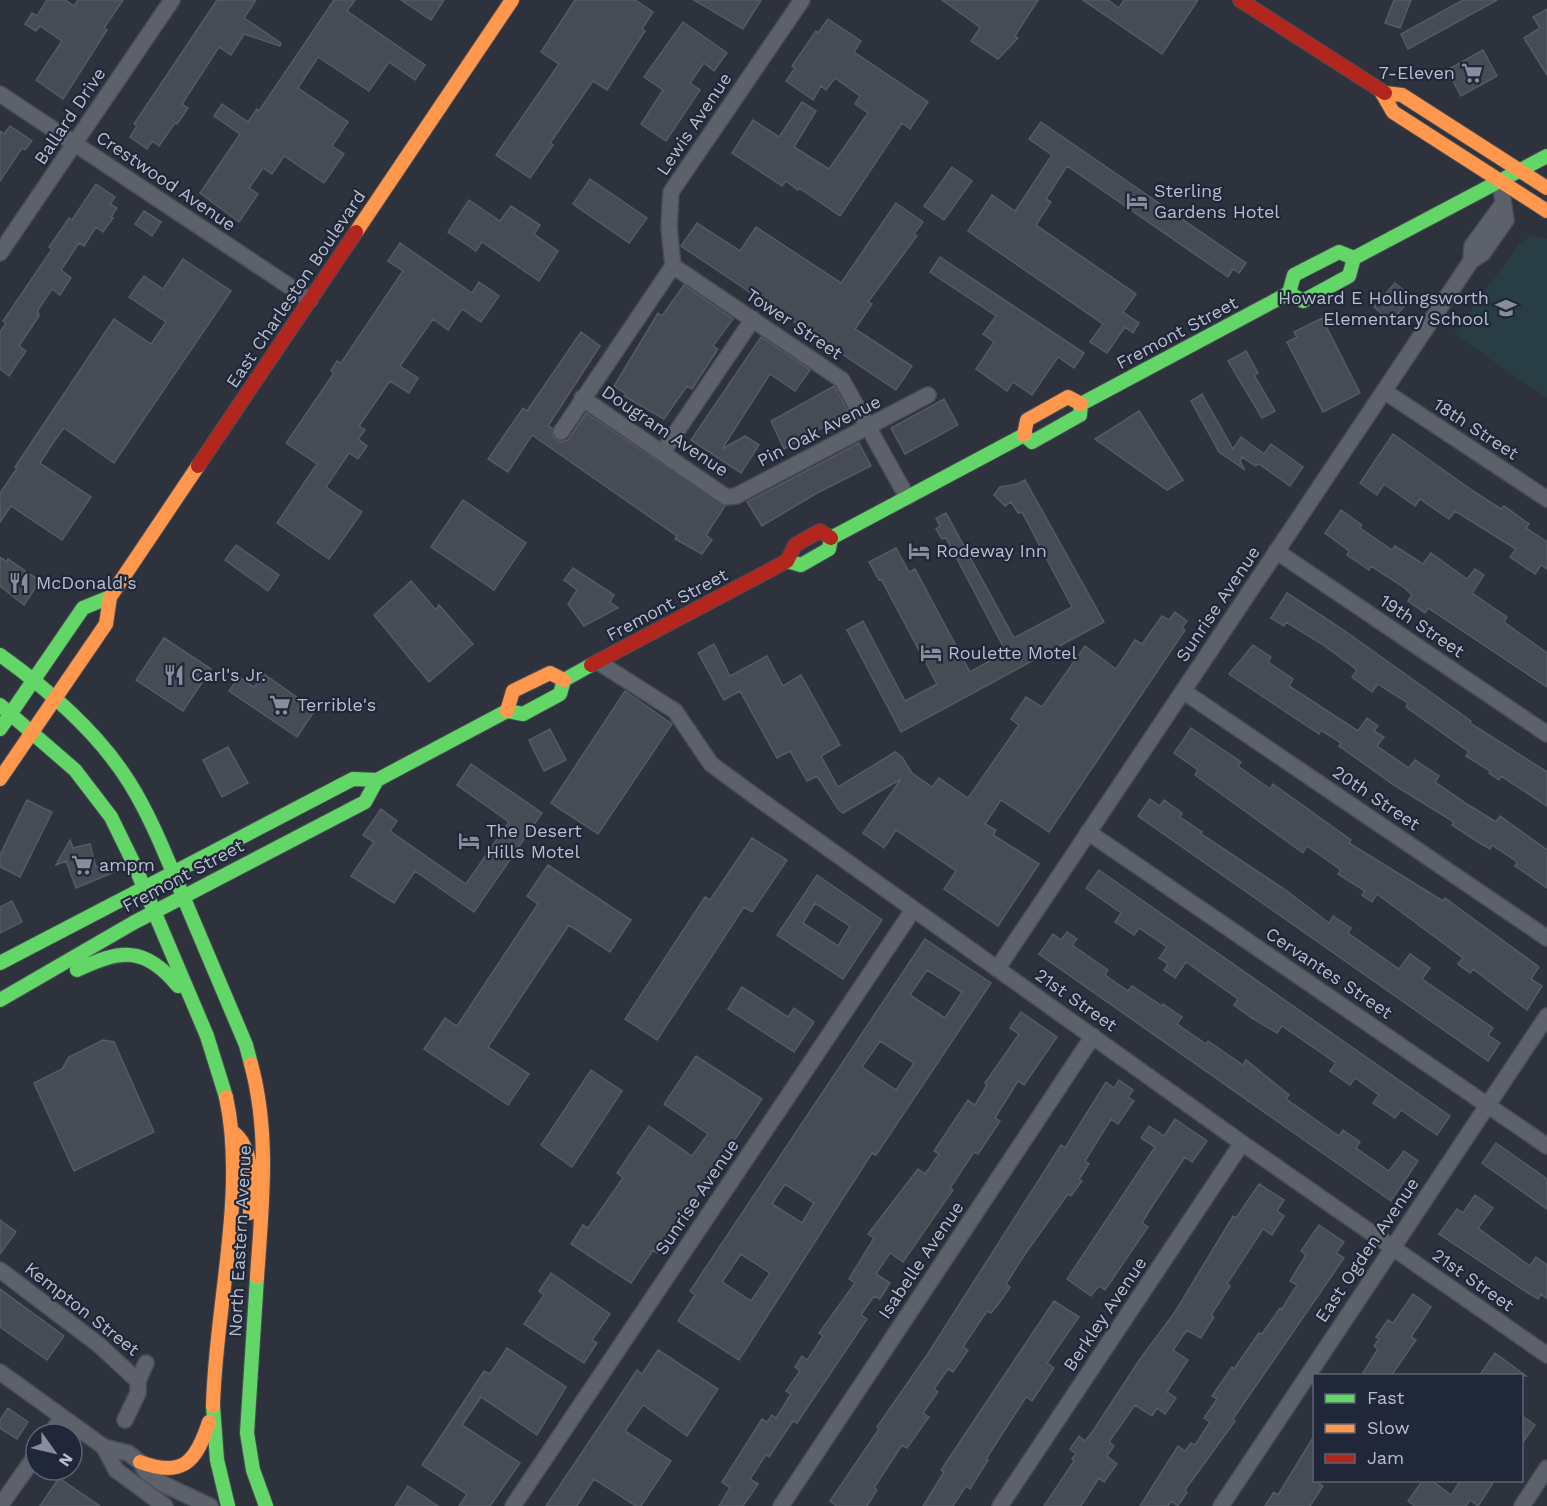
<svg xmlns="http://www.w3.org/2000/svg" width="1547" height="1506" viewBox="0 0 1547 1506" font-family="'Work Sans',sans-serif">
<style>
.green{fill:#293d44}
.building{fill:#464b54;stroke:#555a65;stroke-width:1.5;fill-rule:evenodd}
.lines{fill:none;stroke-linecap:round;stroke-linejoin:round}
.street-casing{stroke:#494d55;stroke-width:18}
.fast-casing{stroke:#494d55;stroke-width:16}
.slow-casing{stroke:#494d55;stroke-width:16}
.jam-casing{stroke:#494d55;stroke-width:16}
.street{stroke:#5d616a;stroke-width:15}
.fast{stroke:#63d668;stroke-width:14}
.slow{stroke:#ff974d;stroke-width:14}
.jam{stroke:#b3261e;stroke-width:14}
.labels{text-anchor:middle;stroke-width:4.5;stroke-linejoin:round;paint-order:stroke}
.poi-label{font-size:18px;fill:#b8becd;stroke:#1f2739;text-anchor:start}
.street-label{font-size:18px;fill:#b8becd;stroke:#1f2739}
</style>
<rect width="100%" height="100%" fill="#2d323d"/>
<path class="green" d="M1531,235L1547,239V398L1454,334L1519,244Z"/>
<path class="building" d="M47,0H65L74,6L78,0H123L104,28L107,30L63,99L36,80L62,41L40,26L36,31L25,24L32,13L37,16Z
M217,0H256L244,18L281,43L280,46L244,34L231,55L219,47L182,104L188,108L177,124L175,123L159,146L152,141L147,149L130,137L137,126L134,124Z
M334,0H355L347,11L425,65L415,80L389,62L369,91L318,57L298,88L348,122L332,146L344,154L324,183L284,156L272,174L263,168L249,188L258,194L239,222L200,193L240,134L214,116L222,104L248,122L257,109L259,111Z
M401,0H444L431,20Z
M575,0H635L653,12L642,29L645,31L607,90L593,81L550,143L553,145L530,178L496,155L559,64L541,52Z
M694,0H761L743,29Z
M942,0H1038L1015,36L1018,38L998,59L971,41L980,28L977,25Z
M1083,0H1108L1119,8L1124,0H1198L1162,54Z
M1394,0H1411L1400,28L1385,23Z
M1463,0H1497L1408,49L1401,34Z
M1547,9V75L1524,38L1540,28L1533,17Z
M828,19L861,41L854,52L928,102L910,129L902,123L840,216L799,188L798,190L786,181L782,186L732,153L753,120L779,137L802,102L816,111L794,147L829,169L868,113L855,104L860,96L835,78L826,90L821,86L813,100L786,81L795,68L792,66L816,31L818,33Z
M683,22L727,53L714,71L704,63L690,83L700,90L666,141L641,124L663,90L644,77Z
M1483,50L1497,76L1461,96L1447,70Z
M1041,122L1246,263L1239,273L1233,269L1228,277L1067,166L1046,199L1051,202L1036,225L1136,294L1123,312L1139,323L1133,333L1125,327L1107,353L1090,342L1103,324L968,231L992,195L1015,211L1052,155L1029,139Z
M10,126L32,141L25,150L22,148L0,181V131L4,134Z
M952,167L972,181L944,220L924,206Z
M590,179L647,218L629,243L573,204Z
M96,184L115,197L110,204L117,208L111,217L113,218L103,232L96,227L84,246L79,243L61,270L71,278L60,295L52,289L38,310L39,316L19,346L26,351L9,376L0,369V332L6,323L3,321L52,249L49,247L69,218L72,220Z
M469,200L500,221L511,206L540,225L534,234L558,251L539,281L482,242L476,251L448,232Z
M896,203L923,222L914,234L917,236L868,302L872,304L855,329L912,366L896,390L681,246L697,223L740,251L756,227L841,283Z
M144,211L161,222L152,236L135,224Z
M400,243L472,293L479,282L499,296L481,322L462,309L448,330L433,319L400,366L418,378L409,393L390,381L359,426L365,430L358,439L367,446L358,459L349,453L326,487L362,512L329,559L277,523L317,464L286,443L334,373L331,371L337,361L341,363L403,271L388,261Z
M940,257L1084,353L1074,368L1058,357L1032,395L1013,382L1007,391L976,369L994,342L983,334L996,316L930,272Z
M183,259L231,291L114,463L64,428L55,440L40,463L91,497L62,540L11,506L0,522V493L17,468L15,467L114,319L151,344L166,322L129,297L144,276L163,289Z
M1395,283L1412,297L1391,322L1374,307Z
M684,285L733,319L713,346L718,349L692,389L687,386L664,419L624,396L626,394L614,386L658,313L662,316Z
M1322,318L1360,393L1323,412L1287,342L1297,337L1294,332Z
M581,332L600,346L548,426L552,428L553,437L560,442L568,440L586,413L725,506L706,535L712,540L702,554L675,539L677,536L532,435L508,472L488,459L523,408L527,411Z
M761,337L810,370L795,391L770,374L722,449L745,436L759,445L741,473L691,440Z
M1246,351L1258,373L1254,375L1275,411L1262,418L1228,361Z
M834,386L849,413L784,449L771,421Z
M1202,394L1233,449L1241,437L1264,454L1271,444L1303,467L1290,486L1259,464L1255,466L1242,457L1240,461L1245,470L1219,452L1191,401Z
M944,399L958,425L905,454L891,428Z
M1139,411L1183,480L1167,490L1095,439Z
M1393,434L1473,491L1501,509L1504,506L1529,524L1526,528L1547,542V569L1541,565L1535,574L1510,557L1516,549L1455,511L1449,519L1420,499L1415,506L1384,484L1377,495L1360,483Z
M859,443L871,466L817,493L762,526L747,502Z
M1025,480L1104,622L901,732L847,630L863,621L905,701L937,684L881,579L879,580L869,562L896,548L909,572L915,569L970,672L1006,652L946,538L942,539L936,529L940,526L936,518L946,513L1014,638L1072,607L1022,512L1018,513L1011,502L1005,506L994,495L1000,487L1017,484Z
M463,500L526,543L494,590L431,547Z
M1341,510L1362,525L1360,528L1392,550L1395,546L1423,564L1431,553L1467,579L1475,569L1484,575L1472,593L1507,617L1504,622L1547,653V687L1428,608L1425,613L1408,601L1412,595L1405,588L1371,566L1369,570L1347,555L1349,551L1325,533Z
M236,545L279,575L268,591L225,560Z
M0,557L7,562L8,559L40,581L24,605L0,586Z
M573,568L614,595L610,602L618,608L584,626L568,604L577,590L564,580Z
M411,581L436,610L439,605L473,644L429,682L374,615Z
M1287,593L1342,629L1471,721L1470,723L1547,772V806L1501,776L1499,780L1489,773L1490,771L1466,756L1469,752L1406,707L1408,703L1378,684L1372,692L1352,677L1357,670L1322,644L1286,622L1284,626L1271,618Z
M1175,612L1187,621L1182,628L1185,630L1049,832L1001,800L985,824L996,830L993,835L1039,864L998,926L944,889L956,871L896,830L884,848L863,833L901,779L843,813L838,809L817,776L807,781L790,751L777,758L740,691L724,700L698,653L714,644L730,676L767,656L783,686L801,675L840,745L821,756L838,787L895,752L902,757L912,773L932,787L939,778L968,798L1019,725L1011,719L1026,697L1042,707L1085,646L1116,669L1135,640L1142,644L1162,616L1169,620Z
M164,638L211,669L183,711L136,680Z
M1253,645L1271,657L1268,662L1293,679L1289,686L1358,731L1367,718L1378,726L1374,731L1384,737L1377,746L1409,768L1415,760L1439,776L1435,782L1467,804L1496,822L1500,816L1547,850V888L1515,866L1517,862L1492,845L1490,849L1478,842L1452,825L1454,822L1394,785L1339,746L1341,743L1321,730L1319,734L1229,674Z
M264,674L315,710L297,737L229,691L239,677L254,687Z
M625,691L672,724L598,834L551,803Z
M1191,728L1241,762L1238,766L1270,789L1273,784L1351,840L1349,843L1443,901L1445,898L1539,967L1531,979L1542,986L1527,1010L1473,969L1470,973L1458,964L1463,958L1377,894L1372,902L1362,895L1365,891L1338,874L1341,870L1307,846L1303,853L1195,775L1198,770L1174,753Z
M550,729L566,760L544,771L529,740Z
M228,747L248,783L222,797L203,760Z
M471,764L542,813L474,912L415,871L394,903L351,876L374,842L363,835L381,809L397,821L390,831L466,884L509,822L457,785Z
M1150,799L1160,806L1164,800L1182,813L1180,817L1202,832L1200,833L1287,891L1329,923L1333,916L1351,928L1348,933L1399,969L1410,954L1430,968L1422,979L1493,1028L1488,1035L1500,1043L1488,1061L1138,816Z
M27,800L52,812L20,877L0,867V855Z
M752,838L787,860L752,912L744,907L657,1040L625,1019L705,897L710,900Z
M70,840L73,848L90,844L96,867L120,866L122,869L76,888L66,861L56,865Z
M548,865L631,920L610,952L569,925L488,1047L529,1074L508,1105L424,1049L445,1018L457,1026L538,904L527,896Z
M1099,870L1450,1116L1437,1135L1401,1110L1395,1118L1373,1103L1379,1095L1355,1078L1350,1085L1330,1071L1336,1063L1282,1026L1277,1033L1252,1018L1234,1005L1238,999L1186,962L1175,978L1164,970L1168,964L1159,958L1167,947L1139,928L1134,935L1115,922L1121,913L1086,888Z
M817,875L882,920L843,979L777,935ZM815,903L850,926L838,946L803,923Z
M12,901L22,922L0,933V907Z
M1067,932L1077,939L1072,945L1108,970L1105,975L1128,991L1132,986L1162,1006L1163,1004L1182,1017L1177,1024L1206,1044L1208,1041L1243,1065L1246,1060L1289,1095L1286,1099L1339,1136L1343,1130L1360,1142L1356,1148L1389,1171L1404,1151L1418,1161L1391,1201L1039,954L1053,934L1061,940Z
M925,939L991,983L876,1155L872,1153L739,1360L678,1321L695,1295L690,1291ZM927,970L962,992L945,1018L910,995ZM880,1041L914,1063L896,1090L862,1067ZM785,1184L814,1203L802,1223L772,1204ZM741,1254L770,1273L751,1301L722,1282Z
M742,987L788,1017L794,1008L814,1022L794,1052L728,1009Z
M1021,1012L1057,1037L1024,1085L1018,1081L995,1118L1000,1121L978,1154L974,1152L950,1188L953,1190L903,1262L890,1253L876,1274L890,1283L880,1299L874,1296L861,1315L867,1319L797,1423L793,1421L769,1457L766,1455L750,1479L758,1484L743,1506H719L730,1488L722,1482L762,1419L767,1422L772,1415L776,1418L791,1394L786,1391L800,1371L795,1367L802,1356L807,1360L823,1336L819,1333L855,1283L849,1279L874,1238L868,1234L918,1169L925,1174L939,1154L934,1151L968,1100L975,1105L987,1085L985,1083L1019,1034L1010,1028Z
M103,1040L114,1042L154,1132L74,1171L34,1083L62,1069L69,1057Z
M696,1056L762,1099L676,1227L657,1253L653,1250L631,1283L571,1244L583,1225L588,1228L623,1178L617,1173L649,1126L692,1156L708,1134L664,1104Z
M591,1070L622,1091L572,1167L541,1145Z
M1119,1080L1133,1090L1128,1097L1134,1101L1118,1124L1111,1119L1085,1161L1089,1164L1079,1179L1082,1181L1071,1196L1068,1194L1025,1254L1006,1284L1010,1287L1000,1302L991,1313L987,1311L963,1347L968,1350L953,1372L948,1369L934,1389L938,1392L923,1413L929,1417L907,1448L902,1445L874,1488L877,1490L867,1506H837L830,1501L879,1429L877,1427L927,1355L1061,1145L1065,1148L1106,1082L1114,1088Z
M1175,1119L1207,1141L1192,1162L1185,1157L1149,1211L1142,1223L1148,1227L1105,1290L1099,1286L1091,1296L1067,1279L1155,1147L1141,1138L1149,1126L1164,1136Z
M1496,1143L1547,1179V1209L1482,1163Z
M1259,1184L1284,1200L1277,1211L1284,1216L1272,1235L1263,1229L1227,1284L1230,1286L1211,1315L1214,1317L1201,1338L1187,1330L1173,1350L1188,1360L1167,1392L1176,1398L1165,1414L1157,1408L1152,1416L1135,1405L1109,1442L1114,1446L1107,1456L1117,1464L1104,1482L1099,1478L1081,1506H1044L1074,1461L1072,1459L1076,1454L1070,1449L1079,1436L1085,1441L1093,1431L1140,1359L1175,1312L1233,1216L1236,1218Z
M1475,1195L1493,1208L1478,1228L1530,1266L1536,1257L1547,1265V1299L1541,1294L1538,1299L1525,1291L1439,1234L1457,1209L1463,1213Z
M0,1220L16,1232L0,1254Z
M1319,1225L1344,1242L1336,1253L1344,1258L1233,1419L1235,1421L1185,1490L1187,1492L1178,1506L1171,1501L1168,1506H1140L1178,1446L1185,1451L1191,1443L1195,1445L1210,1422L1204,1418L1217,1399L1212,1396L1232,1367L1234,1369L1259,1333L1262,1334L1280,1308L1282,1309L1297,1285L1290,1281L1306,1255L1301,1251Z
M551,1273L610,1314L592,1340L597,1343L584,1363L524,1324L544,1295L539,1291Z
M0,1289L64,1336L47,1360L0,1327Z
M1413,1294L1431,1307L1411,1337L1416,1340L1391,1376H1361L1378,1349L1374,1346L1379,1339L1376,1337L1388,1320L1393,1323Z
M1054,1301L1079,1317L1047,1363L1054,1368L1032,1401L1026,1397L986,1459L988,1460L970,1489L966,1486L953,1506H923L944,1472L941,1470Z
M507,1348L566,1387L537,1435L481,1397L462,1425L520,1463L490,1506H459L467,1494L422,1465L484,1371L490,1374Z
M658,1350L718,1389L687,1436L643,1405L625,1431L671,1461L641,1506H636L594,1479L577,1506H546L637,1370L642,1374Z
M1495,1353L1526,1376H1479Z
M8,1408L28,1422L17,1439L0,1428V1420Z
M1521,1415L1535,1425L1521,1445Z
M1314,1436V1480L1323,1486L1310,1506H1265L1274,1492L1278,1495Z
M59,1478L100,1506H40Z
M1423,1480H1431L1451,1495L1461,1480H1495L1478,1506L1470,1500L1466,1506H1415L1408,1501Z
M408,1486L438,1506H395Z"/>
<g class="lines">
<defs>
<path id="street" d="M0,94L310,300
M0,253L172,0
M1471,261L1472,246L1502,205
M673,266L842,380L907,497
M1384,391L1547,499
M582,398L726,497L736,496L928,395
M561,432L673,266L669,227L671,192L802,0
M662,453L753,319
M1276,551L1547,734
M598,662L675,711L711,764L756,797L1242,1143L1547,1355
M1183,691L1547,938
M1088,832L1547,1146
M997,969L1471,261L1483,253L1506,220L1500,181
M0,1270L99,1345L138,1381
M0,1372L104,1447L128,1453L140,1462L146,1472L163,1484L210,1506
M125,1420L138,1393V1381L146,1363
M51,1434L62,1417
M104,1447L116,1470L165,1506
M0,1506L36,1455
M513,1506L913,910
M781,1506L1093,1036
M1000,1506L1242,1143
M1221,1506L1547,1016
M1522,1506L1547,1468"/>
<path id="fast" d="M1289,293L1303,301L1349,276L1354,258L1547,156
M1081,404L1289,293L1294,275L1339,252L1354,258
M1024,435L1032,442L1080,415L1081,404
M831,538L1024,435
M787,561L801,565L829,549L831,538
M0,655C49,690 97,731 129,782C151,817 166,856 182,894C203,944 225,995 246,1045L251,1064
M0,705L75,770L111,817L134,864L207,1036L226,1097
M0,729L83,608L110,597
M0,963L353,779L377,780L507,711L523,714L560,694L564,680L591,665
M77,970C121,949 145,946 178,986
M0,1000L133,923L365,802L377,780
M257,1277L247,1433L253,1470L266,1506
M213,1406L217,1460L228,1506"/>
<path id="slow" d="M1382,93L1393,112L1547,211
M1385,93L1402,95L1547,188
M356,232L512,0
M1024,435L1027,420L1068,397L1081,404
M507,711L513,691L550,673L564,680
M0,779L106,624L110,597L198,466
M251,1064C270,1134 262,1205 257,1277
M233,1132C256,1150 250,1187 250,1213
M213,1406C215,1308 247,1193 226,1097
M140,1462C183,1478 196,1462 209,1422"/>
<path id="jam" d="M1240,0L1385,93
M198,466L356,232
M591,665L787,561L795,545L820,531L831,538"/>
</defs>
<use href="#street" class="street-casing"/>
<use href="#fast" class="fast-casing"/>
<use href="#slow" class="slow-casing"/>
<use href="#jam" class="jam-casing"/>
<use href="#street" class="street"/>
<use href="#fast" class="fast"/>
<use href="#slow" class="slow"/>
<use href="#jam" class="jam"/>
</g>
<defs>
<symbol id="supermarket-bare" viewBox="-9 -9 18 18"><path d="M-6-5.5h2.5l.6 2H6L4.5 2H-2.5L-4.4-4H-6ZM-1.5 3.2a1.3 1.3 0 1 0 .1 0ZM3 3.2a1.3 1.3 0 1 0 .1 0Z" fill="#878d9b" stroke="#1f2739" stroke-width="2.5" paint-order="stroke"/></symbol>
<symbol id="hotel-bare" viewBox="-9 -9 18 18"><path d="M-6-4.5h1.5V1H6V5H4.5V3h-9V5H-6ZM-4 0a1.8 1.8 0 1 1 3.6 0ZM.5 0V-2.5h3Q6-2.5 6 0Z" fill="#878d9b" stroke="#1f2739" stroke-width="2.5" paint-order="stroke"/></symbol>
<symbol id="school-bare" viewBox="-9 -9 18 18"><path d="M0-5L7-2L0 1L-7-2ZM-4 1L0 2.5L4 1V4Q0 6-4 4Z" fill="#878d9b" stroke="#1f2739" stroke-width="2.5" paint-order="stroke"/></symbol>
<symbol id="restaurant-bare" viewBox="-9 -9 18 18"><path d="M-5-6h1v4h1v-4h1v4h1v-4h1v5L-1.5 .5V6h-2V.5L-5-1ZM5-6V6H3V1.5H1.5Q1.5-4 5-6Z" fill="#878d9b" stroke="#1f2739" stroke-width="2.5" paint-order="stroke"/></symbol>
</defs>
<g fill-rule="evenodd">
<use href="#supermarket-bare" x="1457" y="58" width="30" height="30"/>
<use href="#hotel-bare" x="1122" y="186" width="30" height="30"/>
<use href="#school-bare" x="1491" y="293" width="30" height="30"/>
<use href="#hotel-bare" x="904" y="536" width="30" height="30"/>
<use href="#restaurant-bare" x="4" y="568" width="30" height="30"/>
<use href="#hotel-bare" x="916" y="638" width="30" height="30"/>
<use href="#restaurant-bare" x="159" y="660" width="30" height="30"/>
<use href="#supermarket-bare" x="265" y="690" width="30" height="30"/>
<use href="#hotel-bare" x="454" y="826" width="30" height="30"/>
<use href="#supermarket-bare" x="67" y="850" width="30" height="30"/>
</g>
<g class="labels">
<g class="poi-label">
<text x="1455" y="79" text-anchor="end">7-Eleven</text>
<text x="1154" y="197">Sterling<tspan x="1154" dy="21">Gardens Hotel</tspan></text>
<text x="1489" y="304" text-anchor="end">Howard E Hollingsworth<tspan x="1489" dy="21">Elementary School</tspan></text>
<text x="936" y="557">Rodeway Inn</text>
<text x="36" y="589">McDonald's</text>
<text x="948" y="659">Roulette Motel</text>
<text x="191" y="681">Carl's Jr.</text>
<text x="297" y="711">Terrible's</text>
<text x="486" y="837">The Desert<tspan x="486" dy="21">Hills Motel</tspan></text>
<text x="99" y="871">ampm</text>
</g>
<g class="street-label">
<text transform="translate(70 116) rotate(-56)" y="6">Ballard Drive</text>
<text transform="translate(694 124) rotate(-56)" y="6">Lewis Avenue</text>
<text transform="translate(166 181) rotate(34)" y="6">Crestwood Avenue</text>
<text transform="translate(296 289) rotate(-56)" y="6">East Charleston Boulevard</text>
<text transform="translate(794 324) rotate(34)" y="6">Tower Street</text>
<text transform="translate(1177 333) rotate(-28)" y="6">Fremont Street</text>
<text transform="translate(1476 429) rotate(33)" y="6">18th Street</text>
<text transform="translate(665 431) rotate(34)" y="6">Dougram Avenue</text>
<text transform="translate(819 431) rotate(-27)" y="6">Pin Oak Avenue</text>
<text transform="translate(1218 604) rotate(-56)" y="6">Sunrise Avenue</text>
<text transform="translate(667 605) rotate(-28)" y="6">Fremont Street</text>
<text transform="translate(1422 626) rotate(34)" y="6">19th Street</text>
<text transform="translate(1376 798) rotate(34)" y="6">20th Street</text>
<text transform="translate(183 876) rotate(-28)" y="6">Fremont Street</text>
<text transform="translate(1329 973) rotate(34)" y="6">Cervantes Street</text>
<text transform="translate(1076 1000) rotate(35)" y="6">21st Street</text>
<text transform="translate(697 1197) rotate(-56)" y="6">Sunrise Avenue</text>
<text transform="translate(240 1241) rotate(-87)" y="6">North Eastern Avenue</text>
<text transform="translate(1367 1250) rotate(-56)" y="6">East Ogden Avenue</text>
<text transform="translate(921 1260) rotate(-56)" y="6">Isabelle Avenue</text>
<text transform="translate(1473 1280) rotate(35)" y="6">21st Street</text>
<text transform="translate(82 1309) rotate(38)" y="6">Kempton Street</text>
<text transform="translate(1105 1314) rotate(-56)" y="6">Berkley Avenue</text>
</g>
</g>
<rect x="1313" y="1374" width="210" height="108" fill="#1f2739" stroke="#5c6374" stroke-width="1.5"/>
<rect x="1325" y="1394" width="30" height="9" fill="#63d668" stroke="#5c6374" stroke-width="1.5"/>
<text x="1367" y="1404" font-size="18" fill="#b8becd">Fast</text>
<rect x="1325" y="1424" width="30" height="9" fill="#ff974d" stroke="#5c6374" stroke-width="1.5"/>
<text x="1367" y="1434" font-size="18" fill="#b8becd">Slow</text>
<rect x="1325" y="1454" width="30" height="9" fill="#b3261e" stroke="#5c6374" stroke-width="1.5"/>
<text x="1367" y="1464" font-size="18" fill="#b8becd">Jam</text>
<g transform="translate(54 1452) rotate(124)"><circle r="28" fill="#1f2739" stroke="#5c6374" stroke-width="1.5"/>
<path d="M0-4.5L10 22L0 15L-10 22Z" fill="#878d9b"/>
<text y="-9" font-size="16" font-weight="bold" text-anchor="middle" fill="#b8becd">N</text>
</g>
</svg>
